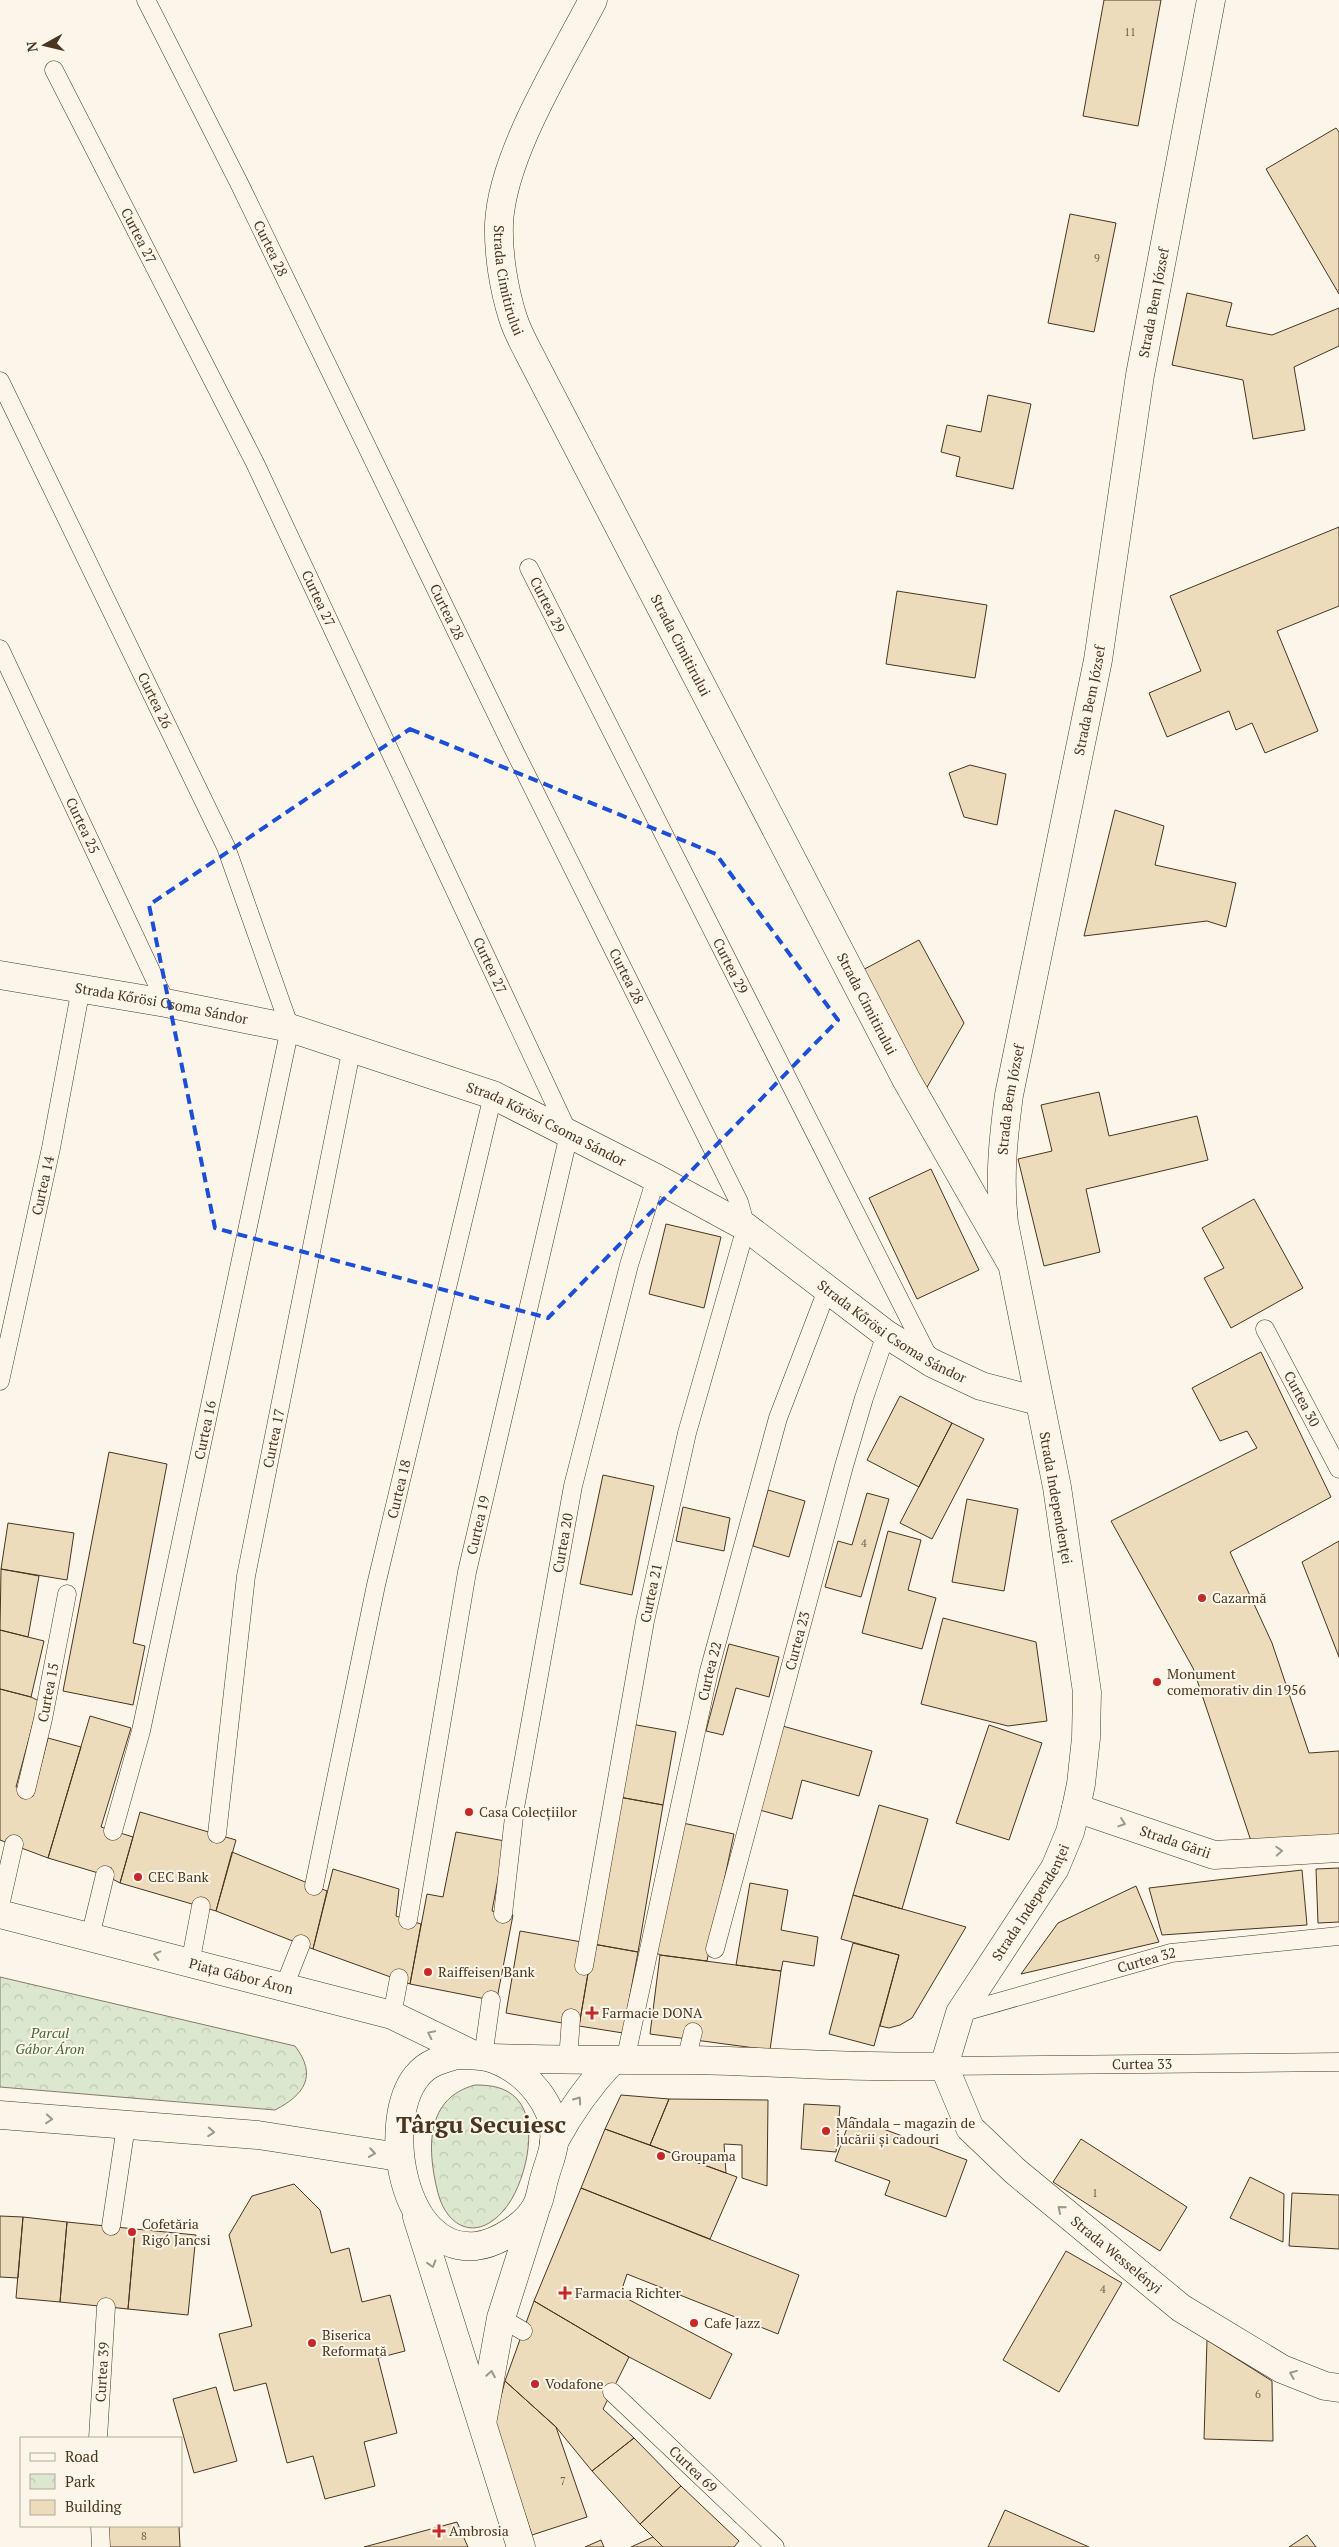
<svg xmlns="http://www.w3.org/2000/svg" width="1339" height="2547" viewBox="0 0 1339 2547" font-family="'PT Serif',serif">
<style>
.park{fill:url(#park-crowns);stroke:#887966}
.building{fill:#ecdcbc;stroke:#4a3520}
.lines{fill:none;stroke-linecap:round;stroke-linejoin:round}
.service-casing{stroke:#4a3520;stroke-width:19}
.minor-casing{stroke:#4a3520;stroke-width:29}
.tertiary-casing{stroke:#4a3520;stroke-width:29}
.secondary-casing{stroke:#4a3520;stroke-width:29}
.service{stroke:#fbf6e9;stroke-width:18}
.minor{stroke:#fbf6e9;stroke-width:28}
.tertiary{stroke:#fbf6e9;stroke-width:28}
.secondary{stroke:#fbf6e9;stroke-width:28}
.oneway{stroke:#a29684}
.marked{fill:none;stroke:#1d4ed8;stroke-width:4;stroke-dasharray:10 6;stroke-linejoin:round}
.poi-dot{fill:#c62828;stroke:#fbf6e9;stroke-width:2}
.labels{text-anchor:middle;stroke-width:4;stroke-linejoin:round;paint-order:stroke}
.number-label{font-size:11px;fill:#725f47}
.street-label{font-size:14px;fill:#4a3520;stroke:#fbf6e9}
.poi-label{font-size:14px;fill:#4a3520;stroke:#fbf6e9;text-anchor:start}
.park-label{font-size:14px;font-style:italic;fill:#436837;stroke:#fbf6e9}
.town-label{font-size:24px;font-weight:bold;fill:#4a3520;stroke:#fbf6e9}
</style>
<defs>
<pattern id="park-crowns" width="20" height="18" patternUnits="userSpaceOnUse" patternTransform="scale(1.25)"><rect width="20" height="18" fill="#dce7d0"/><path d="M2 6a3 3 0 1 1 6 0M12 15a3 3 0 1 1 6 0" fill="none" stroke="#bec7b2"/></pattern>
</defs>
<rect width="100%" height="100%" fill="#fbf6e9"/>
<path class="park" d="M0,1977L295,2046C318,2076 304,2095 275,2110L0,2087Z
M475,2085C491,2085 506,2087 517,2099C541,2125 524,2187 504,2210C476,2243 445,2227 437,2189C427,2147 426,2098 475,2085Z"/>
<path class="building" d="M1104,0H1161L1138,126L1083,116Z
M1336,128L1339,132V294L1266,169Z
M1070,214L1116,223L1094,332L1048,323Z
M1187,293L1232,303L1226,326L1272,335L1339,308V346L1294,367L1305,430L1253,439L1243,380L1172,365Z
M988,395L1031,404L1013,489L956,476L960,457L941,452L947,425L981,432Z
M1339,527V606L1277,631L1318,731L1265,753L1252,723L1236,730L1229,711L1167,737L1149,693L1201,671L1170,596Z
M897,591L987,605L975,678L886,664Z
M970,765L1006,774L997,825L964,817L949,773Z
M1115,810L1164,826L1155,865L1236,883L1226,927L1207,921L1084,936Z
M919,940L964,1023L926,1089L859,972Z
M1099,1092L1109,1136L1197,1116L1208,1160L1086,1189L1100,1252L1044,1266L1018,1159L1052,1151L1041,1105Z
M931,1169L979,1270L917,1299L869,1198Z
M1254,1199L1303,1288L1231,1328L1204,1278L1224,1268L1202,1228Z
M666,1224L721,1237L704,1308L649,1294Z
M1261,1352L1331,1497L1230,1552L1272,1643L1309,1753L1339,1751V1836L1251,1841L1193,1668L1111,1521L1257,1448L1247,1431L1220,1441L1192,1388Z
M900,1396L952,1423L919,1487L867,1460Z
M952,1423L984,1439L932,1539L900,1523Z
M109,1452L167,1464L133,1643L145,1646L133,1705L63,1691Z
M603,1475L654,1486L632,1595L580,1584Z
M768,1490L805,1501L789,1557L753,1546Z
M867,1493L889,1499L861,1597L825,1587L838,1541L852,1545Z
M967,1499L1018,1509L1004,1591L952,1582Z
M683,1507L730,1518L724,1551L676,1541Z
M8,1523L74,1533L67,1580L1,1569Z
M888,1531L921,1540L908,1590L936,1598L922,1649L862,1633Z
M1339,1541V1657L1302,1562Z
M1,1569L39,1576L28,1637L0,1630Z
M943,1618L1036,1642L1047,1721L1008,1726L921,1704Z
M0,1630L44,1641L31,1697L0,1689Z
M729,1644L779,1657L769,1697L736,1688L723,1735L706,1731Z
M0,1689L31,1697L39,1701L16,1787L34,1792L48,1738L81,1747L48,1858L0,1840Z
M90,1716L131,1728L101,1827L133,1837L120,1883L105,1875L48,1858Z
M631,1724L676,1732L663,1805L619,1797Z
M779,1725L872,1751L859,1796L802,1780L792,1819L756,1809Z
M989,1725L1042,1743L1009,1840L956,1823Z
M619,1797L663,1805L638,1952L593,1944Z
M879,1805L928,1819L902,1909L853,1895Z
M140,1812L236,1840L216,1911L120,1883Z
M678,1822L734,1834L707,1961L660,1955L651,1949Z
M456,1832L505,1841L492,1911L513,1915L496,2004L491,2000L410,1984L427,1894L443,1897Z
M232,1852L327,1891L313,1949L216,1911Z
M1339,1868V1922L1318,1923L1316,1869Z
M333,1869L399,1889L396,1916L421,1924L410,1984L313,1949Z
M1302,1870L1307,1925L1162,1935L1149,1888Z
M750,1883L788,1890L781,1930L818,1937L814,1966L783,1961L781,1971L736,1965Z
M1136,1886L1159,1942L1021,1974L1058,1923Z
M853,1895L966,1927L912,2018L900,2025L889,2028L880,2026L899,1955L841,1939Z
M520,1931L593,1944L579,2026L506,2013Z
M853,1943L899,1955L874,2046L829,2034Z
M593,1944L638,1952L623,2033L579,2026Z
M660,1955L781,1971L770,2050L650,2034Z
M621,2095L669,2099L650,2145L605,2129Z
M669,2099L768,2100L767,2186L742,2178V2145L724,2144L726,2173L650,2145Z
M804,2104L840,2106L836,2152L801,2149Z
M851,2117L967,2160L946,2217L885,2195L890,2181L835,2161Z
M605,2129L737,2177L710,2239L581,2188Z
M1081,2139L1187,2207L1160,2251L1053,2182Z
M1250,2177L1284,2194L1283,2242L1230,2218Z
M294,2184L320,2210L331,2253L349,2248L362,2302L390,2295L405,2351L378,2358L397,2433L364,2442L375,2486L325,2499L313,2456L287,2463L266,2383L234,2391L219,2334L252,2326L229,2235L252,2196Z
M581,2188L799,2275L778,2334L627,2274L620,2295L732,2354L710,2399L629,2357L534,2301Z
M1292,2193L1339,2195V2249L1289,2246Z
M0,2216L23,2217L18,2278L0,2277Z
M23,2217L67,2222L60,2302L16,2298Z
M67,2222L135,2229L128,2309L60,2302Z
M135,2229L196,2235L188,2315L128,2309Z
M1066,2251L1122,2283L1059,2392L1003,2360Z
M534,2301L629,2357L603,2409L634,2438L592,2471L556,2427L505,2381Z
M1207,2340L1272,2381L1273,2441L1204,2439Z
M505,2381L556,2427L587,2517L532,2535L494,2423Z
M216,2387L237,2461L194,2473L173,2399Z
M634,2438L681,2486L640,2524L592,2471Z
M681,2486L739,2541L734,2547H663L640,2524Z
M1005,2510L1089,2547H988Z
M457,2522L468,2547H364Z
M108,2526H179L180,2547H108Z
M1307,2535L1316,2547H1289Z
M653,2537L663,2547H631Z
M601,2540L604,2547H585Z"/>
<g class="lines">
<defs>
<g id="service">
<path id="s1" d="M146,0L239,183L513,748L739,1202L746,1227L687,1433L645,1621L584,1966"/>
<path id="s2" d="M54,70L255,463L569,1134L467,1572L408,1920"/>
<path id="s3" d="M0,381L226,847L290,1028L141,1731L113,1831"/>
<path id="s4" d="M529,568L930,1360"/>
<path id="s5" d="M0,649L166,1003"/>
<path id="s6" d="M1265,1329L1339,1469"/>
<path id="s7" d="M0,1381L51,1148L81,988"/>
<path id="s8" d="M26,1790L43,1719L67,1594"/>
<path id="s9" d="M217,1834L246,1576L352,1047"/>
<path id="s10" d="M314,1886L376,1585L493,1095"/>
<path d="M0,1906L14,1844"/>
<path id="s11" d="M503,1914L515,1808L573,1486L629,1265L656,1178"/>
<path d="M90,1937L105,1875"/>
<path id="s12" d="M715,1949L844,1466L864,1398L886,1334"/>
<path d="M190,1964L201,1906"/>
<path d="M284,1987L301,1944"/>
<path id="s13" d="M960,2013L1171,1953L1339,1936"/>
<path d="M392,2015L399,1978"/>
<path d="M483,2057L491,2000"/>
<path d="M686,2060L693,2032"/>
<path d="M568,2061L571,2018"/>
<path id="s14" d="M625,2061L709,1671L778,1418L827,1290"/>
<path id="s15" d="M944,2066L1339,2062"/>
<path d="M111,2226L126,2126"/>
<path d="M501,2318L523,2331"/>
<path id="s16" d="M612,2392L775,2547"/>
<path id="s17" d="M98,2438L106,2307"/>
<path d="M100,2526L101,2547"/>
</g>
<g id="minor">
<path id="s18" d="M593,0C561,62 502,155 499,224C498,254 504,290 513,318C518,334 527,349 534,363L906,1079L1010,1261"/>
<path id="s19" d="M0,975L166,1003L290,1028L493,1095L656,1178L746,1227L886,1334L932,1363L981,1386L1038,1401"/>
</g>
<g id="tertiary">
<path id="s20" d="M0,1914L392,2015L474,2055"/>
<path id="s21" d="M944,2066L970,2128L1015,2171L1181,2308L1282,2369L1325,2386L1339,2388"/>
<path d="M0,2115L258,2135L399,2157"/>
</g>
<g id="secondary">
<path id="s22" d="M1076,1808L1214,1855L1339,1848"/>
<path d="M457,2055C469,2055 483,2055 494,2059C526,2071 558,2106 554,2143C553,2154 548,2165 545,2176C542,2185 541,2196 537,2205C527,2225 498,2243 476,2246C402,2254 380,2121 417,2076C427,2063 442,2059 457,2055Z"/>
<path id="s23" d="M492,2058C557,2060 621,2060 686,2060C772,2061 858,2069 944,2066L960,2013L1055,1868L1070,1832L1076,1808L1081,1784L1086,1738L1087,1692L1057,1487L1004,1223C999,1179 1003,1139 1009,1095L1098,660L1140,375L1211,0"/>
<path d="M554,2142C570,2112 588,2086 612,2061"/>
<path d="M417,2217L521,2547"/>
<path d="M483,2418L501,2318L535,2211"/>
</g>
</defs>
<use href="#service" class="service-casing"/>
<use href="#minor" class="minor-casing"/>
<use href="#tertiary" class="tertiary-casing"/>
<use href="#secondary" class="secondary-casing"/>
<use href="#service" class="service"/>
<use href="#minor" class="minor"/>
<use href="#tertiary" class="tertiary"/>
<use href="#secondary" class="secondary"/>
</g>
<defs><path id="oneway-chevron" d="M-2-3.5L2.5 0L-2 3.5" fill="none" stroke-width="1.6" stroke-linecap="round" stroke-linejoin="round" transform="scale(1.25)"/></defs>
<g class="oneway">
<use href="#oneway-chevron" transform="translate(1122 1823) rotate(19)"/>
<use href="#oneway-chevron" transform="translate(1279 1851) rotate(-3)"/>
<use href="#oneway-chevron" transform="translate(157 1955) rotate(-165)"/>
<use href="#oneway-chevron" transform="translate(431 2034) rotate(-154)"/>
<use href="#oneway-chevron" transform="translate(578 2100) rotate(-55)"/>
<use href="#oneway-chevron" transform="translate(49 2119) rotate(5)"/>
<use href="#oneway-chevron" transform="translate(211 2132) rotate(4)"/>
<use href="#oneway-chevron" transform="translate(372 2153) rotate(9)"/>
<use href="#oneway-chevron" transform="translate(1061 2209) rotate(-140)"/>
<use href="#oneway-chevron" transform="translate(432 2264) rotate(73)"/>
<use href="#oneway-chevron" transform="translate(491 2374) rotate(-80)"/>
<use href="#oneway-chevron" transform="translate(1293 2374) rotate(-158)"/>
</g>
<path class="marked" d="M410,729L716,854L838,1020L548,1318L215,1228L149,905Z"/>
<g class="poi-dot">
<circle cx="1202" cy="1598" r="5"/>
<circle cx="1157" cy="1682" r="5"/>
<circle cx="469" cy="1812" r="5"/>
<circle cx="138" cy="1877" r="5"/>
<circle cx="428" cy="1972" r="5"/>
<path d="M589.5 2005.5h5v5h5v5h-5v5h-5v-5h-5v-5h5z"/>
<circle cx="826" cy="2131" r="5"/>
<circle cx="661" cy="2156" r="5"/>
<circle cx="132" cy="2232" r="5"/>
<path d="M562.5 2285.5h5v5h5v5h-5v5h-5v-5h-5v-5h5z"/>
<circle cx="694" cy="2323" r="5"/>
<circle cx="312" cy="2343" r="5"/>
<circle cx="535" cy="2384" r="5"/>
<path d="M436.5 2523.5h5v5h5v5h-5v5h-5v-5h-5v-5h5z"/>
</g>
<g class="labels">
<g class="number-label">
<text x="1130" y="36">11</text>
<text x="1097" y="262">9</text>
<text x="864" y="1547">4</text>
<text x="1095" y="2197">1</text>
<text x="1103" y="2293">4</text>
<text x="1258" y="2398">6</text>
<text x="563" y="2485">7</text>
<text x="144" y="2540">8</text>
</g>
<g class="street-label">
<text dy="5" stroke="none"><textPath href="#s2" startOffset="186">Curtea 27</textPath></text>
<text dy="5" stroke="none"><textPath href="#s1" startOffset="278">Curtea 28</textPath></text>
<text dy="5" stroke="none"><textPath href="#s18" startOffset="302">Strada Cimitirului</textPath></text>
<text dy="5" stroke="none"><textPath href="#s23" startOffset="2272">Strada Bem József</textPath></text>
<text dy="5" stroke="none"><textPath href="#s2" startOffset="591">Curtea 27</textPath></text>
<text dy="5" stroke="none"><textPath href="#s4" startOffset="41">Curtea 29</textPath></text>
<text dy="5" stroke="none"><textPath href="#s1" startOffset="682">Curtea 28</textPath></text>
<text dy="5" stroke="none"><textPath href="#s18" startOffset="708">Strada Cimitirului</textPath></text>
<text dy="5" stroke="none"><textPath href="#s3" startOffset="355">Curtea 26</textPath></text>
<text dy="5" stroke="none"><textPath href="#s23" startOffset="1869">Strada Bem József</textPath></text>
<text dy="5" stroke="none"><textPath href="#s5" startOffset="195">Curtea 25</textPath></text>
<text dy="5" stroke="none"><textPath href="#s2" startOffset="996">Curtea 27</textPath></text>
<text dy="5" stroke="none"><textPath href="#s4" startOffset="446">Curtea 29</textPath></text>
<text dy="5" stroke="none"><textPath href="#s1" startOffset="1088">Curtea 28</textPath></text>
<text dy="5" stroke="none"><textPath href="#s19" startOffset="164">Strada Kőrösi Csoma Sándor</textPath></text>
<text dy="5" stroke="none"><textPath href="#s18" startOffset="1112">Strada Cimitirului</textPath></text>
<text dy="5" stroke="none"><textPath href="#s23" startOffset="1462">Strada Bem József</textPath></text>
<text dy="5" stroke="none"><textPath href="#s19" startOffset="569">Strada Kőrösi Csoma Sándor</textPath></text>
<text dy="5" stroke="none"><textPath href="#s7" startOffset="200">Curtea 14</textPath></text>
<text dy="5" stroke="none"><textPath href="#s19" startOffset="974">Strada Kőrösi Csoma Sándor</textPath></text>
<text dy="5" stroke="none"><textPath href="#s6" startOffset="79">Curtea 30</textPath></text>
<text transform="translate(205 1430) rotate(-78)" y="5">Curtea 16</text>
<text dy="5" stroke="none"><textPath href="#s9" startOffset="400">Curtea 17</textPath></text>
<text dy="5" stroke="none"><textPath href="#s10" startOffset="406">Curtea 18</textPath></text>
<text transform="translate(1056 1498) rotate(80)" y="5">Strada Independenței</text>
<text transform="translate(478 1525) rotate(-77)" y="5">Curtea 19</text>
<text dy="5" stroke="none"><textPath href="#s11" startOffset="376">Curtea 20</textPath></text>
<text transform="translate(651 1593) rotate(-78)" y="5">Curtea 21</text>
<text dy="5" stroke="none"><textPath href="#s12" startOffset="319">Curtea 23</textPath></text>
<text dy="5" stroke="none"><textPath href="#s14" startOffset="399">Curtea 22</textPath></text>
<text dy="5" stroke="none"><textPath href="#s8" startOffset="100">Curtea 15</textPath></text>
<text dy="5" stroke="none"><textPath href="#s22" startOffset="105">Strada Gării</textPath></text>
<text dy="5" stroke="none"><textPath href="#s23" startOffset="639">Strada Independenței</textPath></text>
<text dy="5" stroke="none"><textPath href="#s13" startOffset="194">Curtea 32</textPath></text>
<text dy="5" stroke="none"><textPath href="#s20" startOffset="249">Piața Gábor Áron</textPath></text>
<text dy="5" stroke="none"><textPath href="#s15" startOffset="198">Curtea 33</textPath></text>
<text dy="5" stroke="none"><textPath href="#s21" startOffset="261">Strada Wesselényi</textPath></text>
<text dy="5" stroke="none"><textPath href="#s17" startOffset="66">Curtea 39</textPath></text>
<text dy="5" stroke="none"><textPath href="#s16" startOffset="112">Curtea 69</textPath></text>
</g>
<g class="poi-label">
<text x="1212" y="1603">Cazarmă</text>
<text x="1167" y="1679">Monument<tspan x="1167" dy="16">comemorativ din 1956</tspan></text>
<text x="479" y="1817">Casa Colecțiilor</text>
<text x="148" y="1882">CEC Bank</text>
<text x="438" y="1977">Raiffeisen Bank</text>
<text x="602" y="2018">Farmacie DONA</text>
<text x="836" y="2128">Mandala – magazin de<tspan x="836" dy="16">jucării și cadouri</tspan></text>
<text x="671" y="2161">Groupama</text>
<text x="142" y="2229">Cofetăria<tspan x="142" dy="16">Rigó Jancsi</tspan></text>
<text x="575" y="2298">Farmacia Richter</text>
<text x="704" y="2328">Cafe Jazz</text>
<text x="322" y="2340">Biserica<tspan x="322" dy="16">Reformată</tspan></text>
<text x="545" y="2389">Vodafone</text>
<text x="449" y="2536">Ambrosia</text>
</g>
<g class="park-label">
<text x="50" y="2038">Parcul<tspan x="50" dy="16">Gábor Áron</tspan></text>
</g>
<g class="town-label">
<text x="481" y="2133">Târgu Secuiesc</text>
</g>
</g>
<rect x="20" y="2437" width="162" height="90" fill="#fbf6e9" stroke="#b4a999"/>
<rect x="30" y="2453" width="25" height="8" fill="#fbf6e9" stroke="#b4a999"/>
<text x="65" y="2462" font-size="15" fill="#4a3520">Road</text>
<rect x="30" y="2474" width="25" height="15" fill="url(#park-crowns)" stroke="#b4a999"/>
<text x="65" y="2487" font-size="15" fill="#4a3520">Park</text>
<rect x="30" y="2500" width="25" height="15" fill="#ecdcbc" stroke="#b4a999"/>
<text x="65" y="2512" font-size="15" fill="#4a3520">Building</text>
<g transform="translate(45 45) rotate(262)" stroke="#fbf6e9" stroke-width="4" paint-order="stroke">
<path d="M0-4L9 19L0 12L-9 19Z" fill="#4a3520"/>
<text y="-8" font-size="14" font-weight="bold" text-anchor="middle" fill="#4a3520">N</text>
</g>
</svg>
